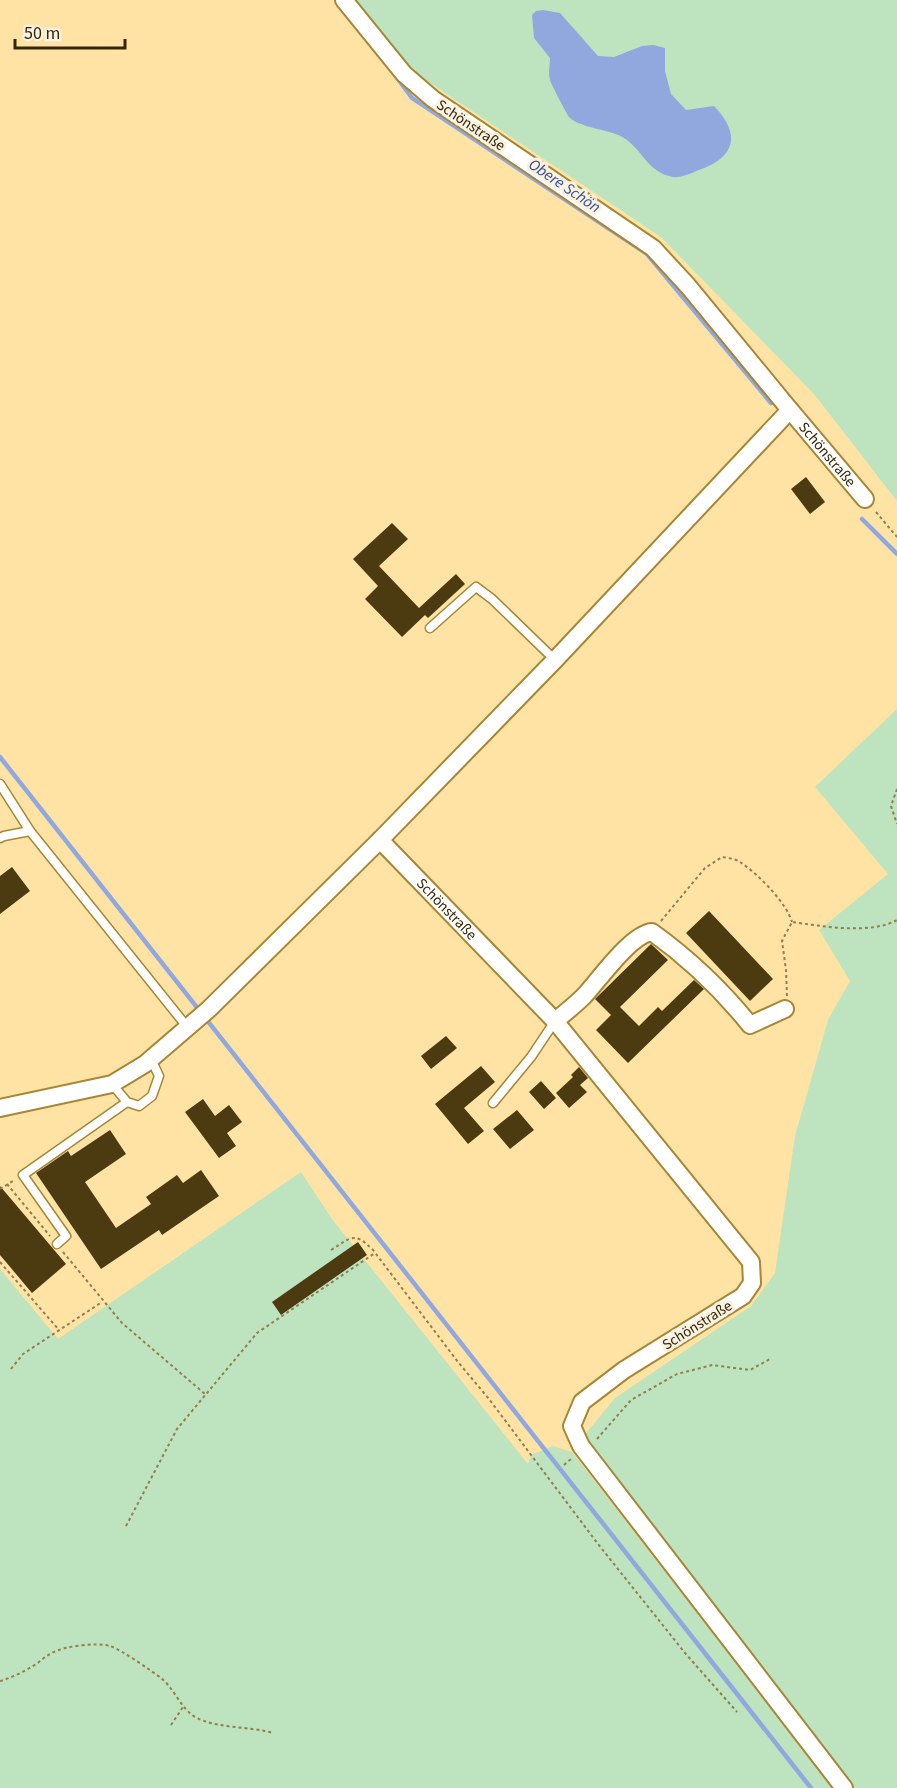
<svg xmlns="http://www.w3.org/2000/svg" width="897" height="1788" viewBox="0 0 897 1788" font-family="'Source Sans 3',sans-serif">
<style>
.green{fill:#bde3bf}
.water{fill:#91a8df}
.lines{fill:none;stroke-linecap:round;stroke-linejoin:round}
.stream{stroke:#91a8df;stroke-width:4.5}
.building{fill:#4c3b10}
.service-casing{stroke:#a78635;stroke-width:11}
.minor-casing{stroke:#a78635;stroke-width:20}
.path{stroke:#927e4f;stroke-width:2;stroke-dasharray:3 3;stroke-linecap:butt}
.service{stroke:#fff;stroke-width:8}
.minor{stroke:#fff;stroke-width:16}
.labels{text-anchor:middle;stroke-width:6;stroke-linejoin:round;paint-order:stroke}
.street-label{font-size:15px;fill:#342604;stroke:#f9f2e3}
.water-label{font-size:16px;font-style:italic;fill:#364e91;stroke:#f9f2e3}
</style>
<rect width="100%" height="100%" fill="#fee3a4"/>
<path class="green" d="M351,0H897V501L814,394L661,237L409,69Z
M897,709V1788H852L583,1437L615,1398L751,1306L775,1273L795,1136L828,1020L850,981L819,930L888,874L815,787Z
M301,1172L332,1219L528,1464L531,1455L553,1446L572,1452L833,1788H0V1269L58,1339Z"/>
<path class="water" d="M543,10L560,13L598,56L614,57L642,46L653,45L665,48V71L671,94L686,110L714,106C741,134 736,157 699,170C692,173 681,178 673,177C647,172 643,150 624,138C611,130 595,130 581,124C577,123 572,120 569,117C567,114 551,84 550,80C548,74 550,64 550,58L534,38L532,15L536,11Z"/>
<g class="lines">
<path class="stream" d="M395,75L412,98L647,254L771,403
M862,519L897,554
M0,757L811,1788"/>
</g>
<path class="building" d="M806,477L825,502L810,514L791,489Z
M392,523L408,539L379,566L419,608L456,574L465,584L428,618L425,615L402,637L365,599L378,586L353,559Z
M12,867L30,891L0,914V876Z
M709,911L773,979L750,1001L686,933Z
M651,944L668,960L620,1007L639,1026L658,1007L662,1011L694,980L704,989L628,1063L596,1030L611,1015L595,999Z
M446,1036L457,1048L431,1069L421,1056Z
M481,1066L495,1082L464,1108L484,1131L468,1144L435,1104Z
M579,1067L588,1078L580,1085L587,1092L569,1108L556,1093L573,1077L571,1075Z
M541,1081L556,1098L544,1109L529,1092Z
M203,1099L215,1116L229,1105L242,1122L227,1133L236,1146L219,1158L185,1112Z
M517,1110L534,1130L510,1149L493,1129Z
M110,1130L126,1154L85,1182L116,1228L151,1204L146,1197L177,1175L183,1183L201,1170L219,1196L162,1235L159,1230L101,1269L36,1173L68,1151L71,1156Z
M0,1186L66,1264L32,1293L0,1255Z
M358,1242L367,1255L281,1315L272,1302Z"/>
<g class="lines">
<defs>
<path id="service" d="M430,628L476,587L492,599L555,660
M0,784L30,831L188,1028
M0,838L4,836L30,831
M112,1084L127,1102L139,1106L152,1096L159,1076L151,1059
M493,1103L531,1057L555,1021
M57,1244L66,1236L23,1175L127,1102"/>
<g id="minor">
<path id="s1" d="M790,410L865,499"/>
<path id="s2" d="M380,840L555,1021L751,1262L752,1283L743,1296L624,1370L582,1402L572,1426L581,1446L844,1788"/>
<path d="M555,1021C565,1013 575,1005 584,996C599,980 631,934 652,932C688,958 722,990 750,1025L785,1009"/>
<path d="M0,1108L112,1084L145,1064L209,1009L380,840L555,660L790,410L688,286L653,248L433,99L404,74L344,0"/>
</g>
</defs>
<use href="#service" class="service-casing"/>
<use href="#minor" class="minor-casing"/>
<path class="path" d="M876,512L897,537
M897,789L891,806L897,824
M661,921L705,868L722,857C728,858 736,859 740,862C758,874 786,902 792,922
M787,996L786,970L782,941L792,922C821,926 870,935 897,920
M7,1184L50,1236
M0,1189L13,1181
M331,1250C352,1237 354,1231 373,1250L458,1362L489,1399L598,1544L685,1653L737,1712
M63,1252L122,1323L205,1394
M0,1262L59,1330
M11,1369L23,1354L102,1302
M597,1439L631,1400L677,1374L712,1365L750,1370L770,1359
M564,1465L571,1459
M126,1526L177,1429L257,1333L375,1253
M0,1681C11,1678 23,1672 33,1666C40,1662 45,1656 52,1653C64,1646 97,1642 110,1646C122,1650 150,1670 161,1678C175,1689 181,1710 197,1718C220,1729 249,1726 273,1733
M171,1725L183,1707"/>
<use href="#service" class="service"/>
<use href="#minor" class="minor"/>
</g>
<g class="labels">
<g class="street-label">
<text transform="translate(471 125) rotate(34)" y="5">Schönstraße</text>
<text dy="5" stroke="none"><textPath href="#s1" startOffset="58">Schönstraße</textPath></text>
<text dy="5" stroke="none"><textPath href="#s2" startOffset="96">Schönstraße</textPath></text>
<text transform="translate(697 1325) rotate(-32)" y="5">Schönstraße</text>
</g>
<g class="water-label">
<text transform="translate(565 185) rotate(34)" y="6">Obere Schön</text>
</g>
</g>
<path d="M15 39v9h110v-9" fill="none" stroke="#342604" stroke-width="3"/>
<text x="24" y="39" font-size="18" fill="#342604" stroke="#f9f2e3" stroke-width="4.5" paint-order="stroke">50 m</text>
</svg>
